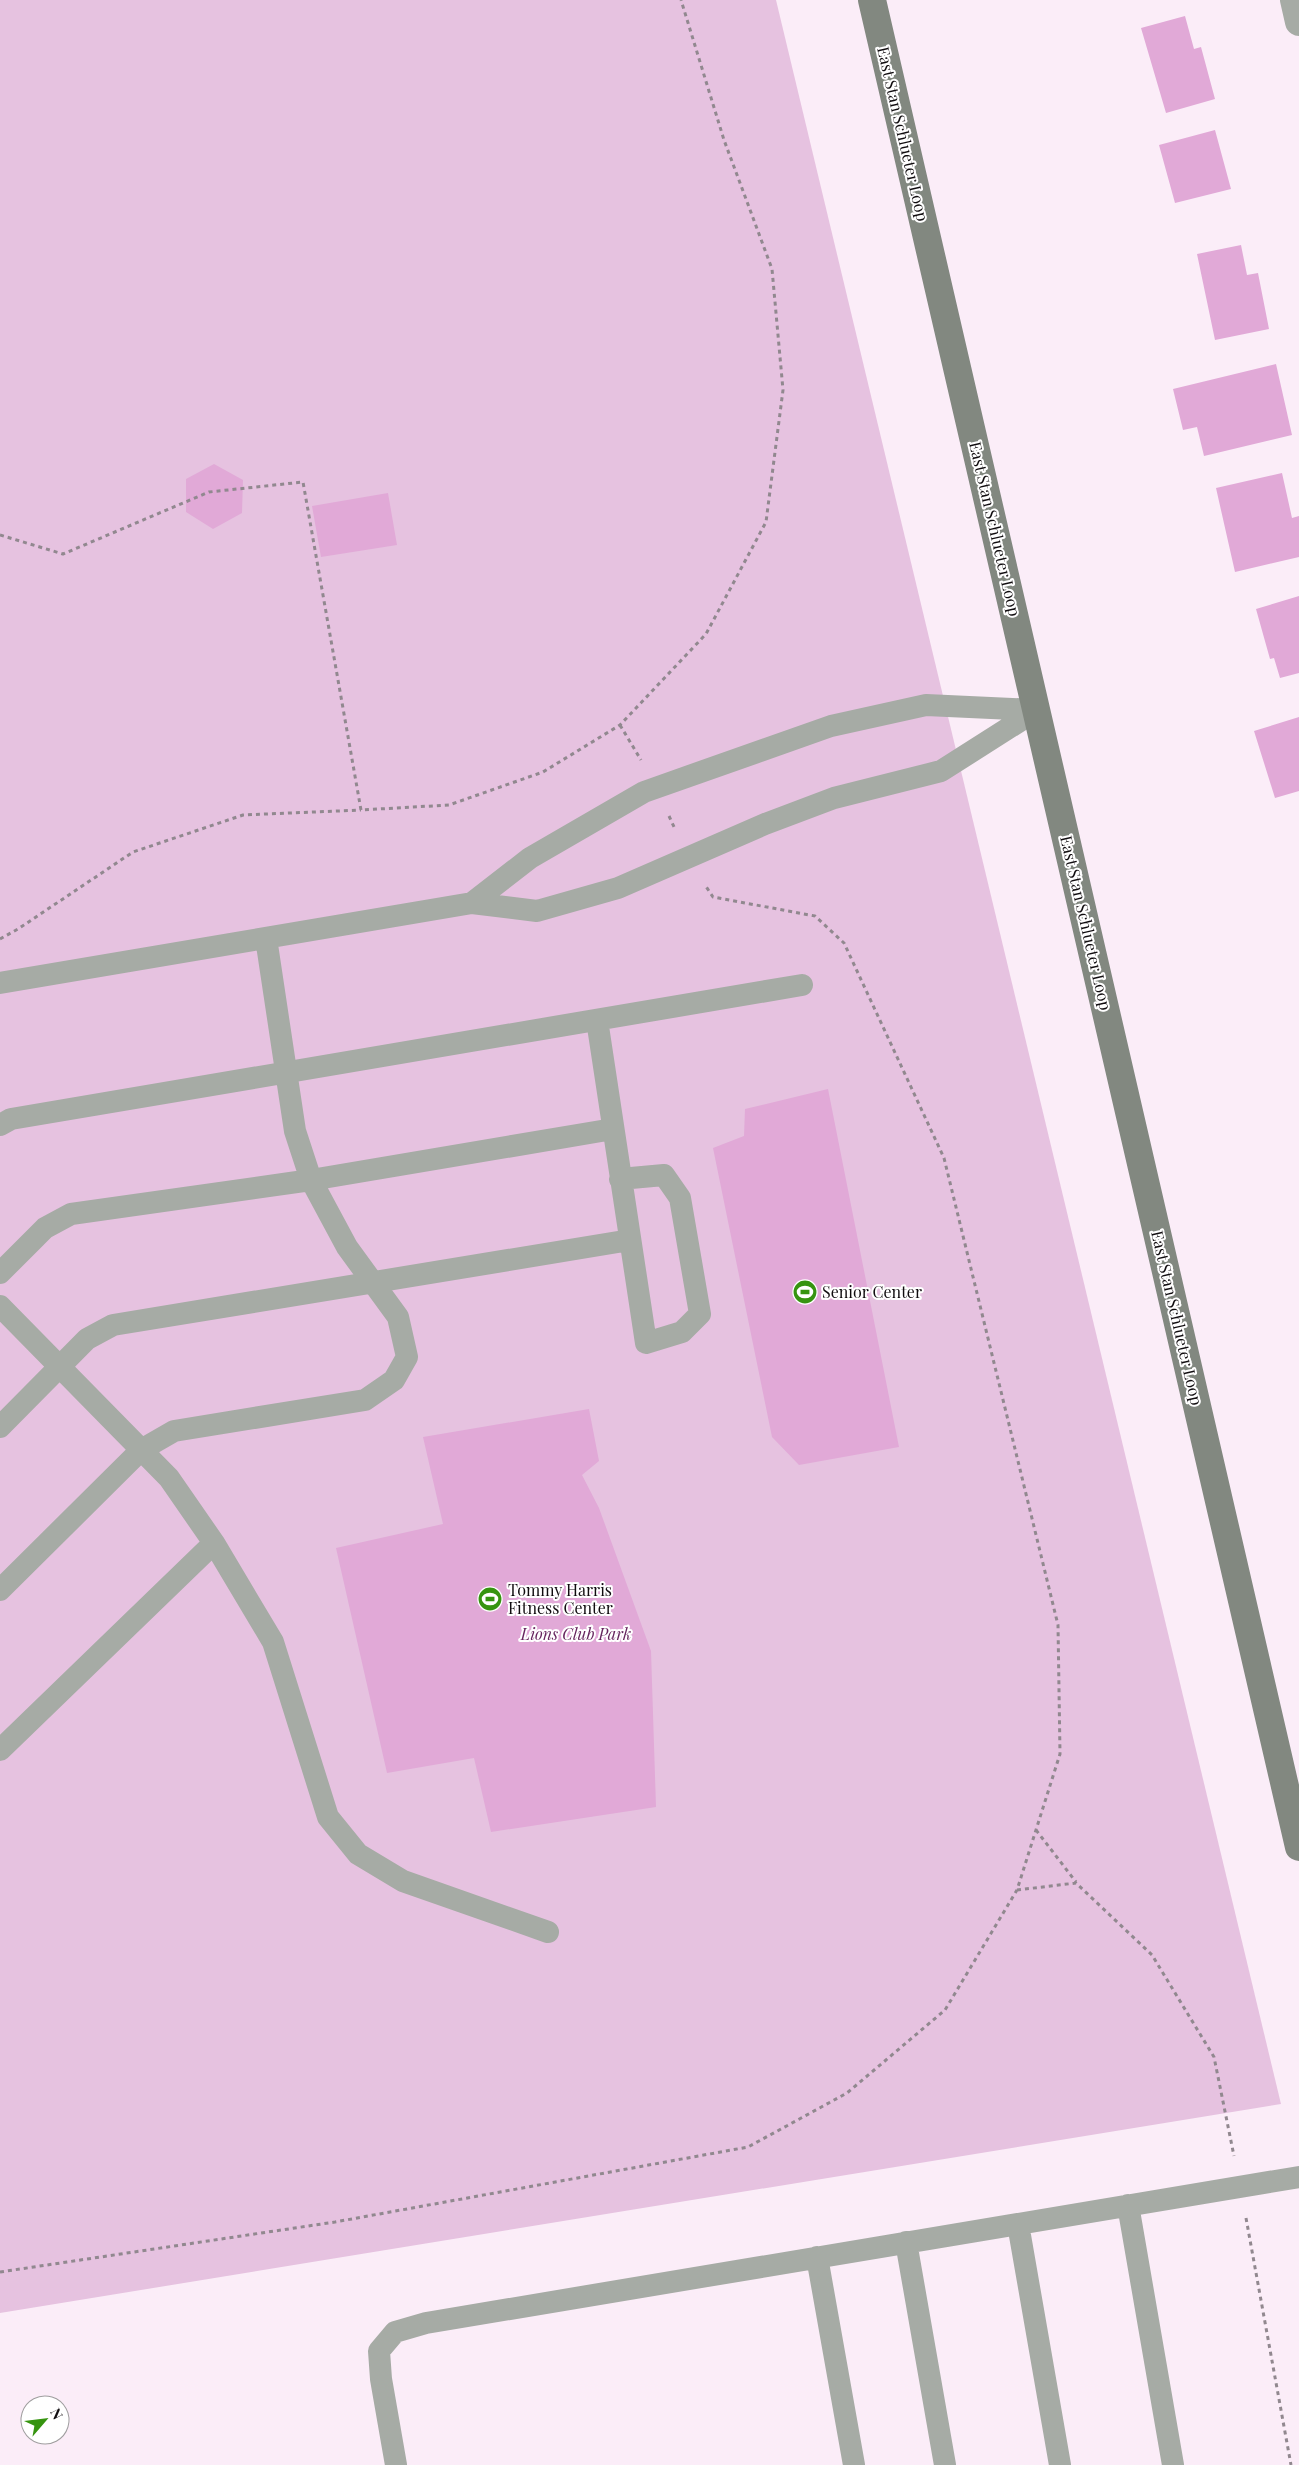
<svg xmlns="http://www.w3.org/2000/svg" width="1299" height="2465" viewBox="0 0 1299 2465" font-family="'Playfair Display',serif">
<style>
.green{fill:#e6c2e0}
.building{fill:#e1a9d7}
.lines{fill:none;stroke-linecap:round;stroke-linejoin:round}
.path{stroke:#91888f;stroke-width:3;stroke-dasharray:4 4;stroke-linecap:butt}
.lane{stroke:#a6aba5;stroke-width:22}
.street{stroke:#a6aba5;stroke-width:28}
.secondary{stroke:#828880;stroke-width:28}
.labels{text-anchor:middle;stroke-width:4;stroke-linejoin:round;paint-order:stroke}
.street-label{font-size:16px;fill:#100c0f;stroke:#fff}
.poi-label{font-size:16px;fill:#100c0f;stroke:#fff;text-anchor:start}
.park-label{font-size:16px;font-style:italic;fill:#66255e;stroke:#fff}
</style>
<rect width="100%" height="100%" fill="#fbedf8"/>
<path class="green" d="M0,0H776L1281,2104L0,2313Z"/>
<path class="building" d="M1185,16L1194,49L1201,47L1215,99L1166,113L1141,28Z
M1215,130L1231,189L1175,203L1159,145Z
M1241,245L1247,275L1258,273L1269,329L1215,340L1197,254Z
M1276,364L1292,435L1204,456L1197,427L1183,430L1173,389Z
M214,464L243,480L242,513L213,529L186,512V479Z
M1282,473L1292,518L1299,516V557L1235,572L1216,488Z
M388,493L397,545L321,557L312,506Z
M1299,596V673L1280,678L1274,658L1270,659L1256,609Z
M1299,717V791L1275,798L1254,731Z
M828,1089L899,1447L799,1465L772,1437L713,1148L744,1136L745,1109Z
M589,1409L599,1461L582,1475L599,1508L651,1651L656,1807L491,1832L474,1758L387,1773L336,1548L443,1524L423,1437Z"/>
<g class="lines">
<path class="path" d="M0,535L63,554L209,492L303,482L361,810L449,805L543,772L620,725L706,634L766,522L783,390L772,269L724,140L681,0
M620,725L641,760
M669,816L675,829
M0,939L18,929L133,852L243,815L361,810
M1036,1830L1076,1882
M1017,1890L1076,1883L1152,1955L1214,2057L1234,2156
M1246,2218L1291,2465
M0,2272L335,2222L748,2147L847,2093L945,2010L1017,1890L1060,1754L1058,1625L944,1158L844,943L815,916L713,897L705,885"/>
<path class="lane" d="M472,903L530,858L644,792L831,726L926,705L1037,710
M0,983L472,903L537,911L618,888L765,824L834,798L941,771L1037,710
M597,1020L646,1343L682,1332L700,1314L680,1198L664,1175L620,1179
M0,1125L11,1119L802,985
M0,1273L45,1228L71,1214L311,1180L613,1129
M0,1306L169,1478L214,1543L273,1642L328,1817L358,1854L403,1881L548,1932
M0,1427L87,1339L113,1325L630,1240
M0,1590L141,1450L174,1431L365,1400L394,1380L407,1357L398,1317L347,1247L311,1180L295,1131L266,938
M0,1750L214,1543
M1128,2205L1173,2465
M1018,2224L1060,2465
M906,2242L945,2465
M817,2257L854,2465
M396,2465L381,2379L379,2351L395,2332L426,2323L1299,2177"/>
<path class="street" d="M1294,0L1299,22"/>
<path class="secondary" d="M872,0L1299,1847"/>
</g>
<defs>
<symbol id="stadium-disc" viewBox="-11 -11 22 22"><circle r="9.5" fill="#369410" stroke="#fff"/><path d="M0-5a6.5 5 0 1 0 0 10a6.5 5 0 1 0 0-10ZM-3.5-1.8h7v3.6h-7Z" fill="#fff"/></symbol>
</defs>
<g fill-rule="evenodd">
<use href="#stadium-disc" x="791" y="1278" width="28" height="28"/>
<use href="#stadium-disc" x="476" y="1585" width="28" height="28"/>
</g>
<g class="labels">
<g class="street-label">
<text transform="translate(903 134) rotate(77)" y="6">East Stan Schlueter Loop</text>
<text transform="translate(995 529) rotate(77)" y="6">East Stan Schlueter Loop</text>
<text transform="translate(1086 923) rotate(77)" y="6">East Stan Schlueter Loop</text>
<text transform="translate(1177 1318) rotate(77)" y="6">East Stan Schlueter Loop</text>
</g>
<g class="poi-label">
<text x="822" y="1298">Senior Center</text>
<text x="508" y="1596">Tommy Harris<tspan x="508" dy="18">Fitness Center</tspan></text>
</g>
<g class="park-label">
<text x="576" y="1640">Lions Club Park</text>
</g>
</g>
<g transform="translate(45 2420) rotate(62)"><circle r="24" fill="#ffffff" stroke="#9f9e9f"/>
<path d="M0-4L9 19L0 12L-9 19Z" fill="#369410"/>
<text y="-8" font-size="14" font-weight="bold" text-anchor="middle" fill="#100c0f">N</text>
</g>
</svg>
